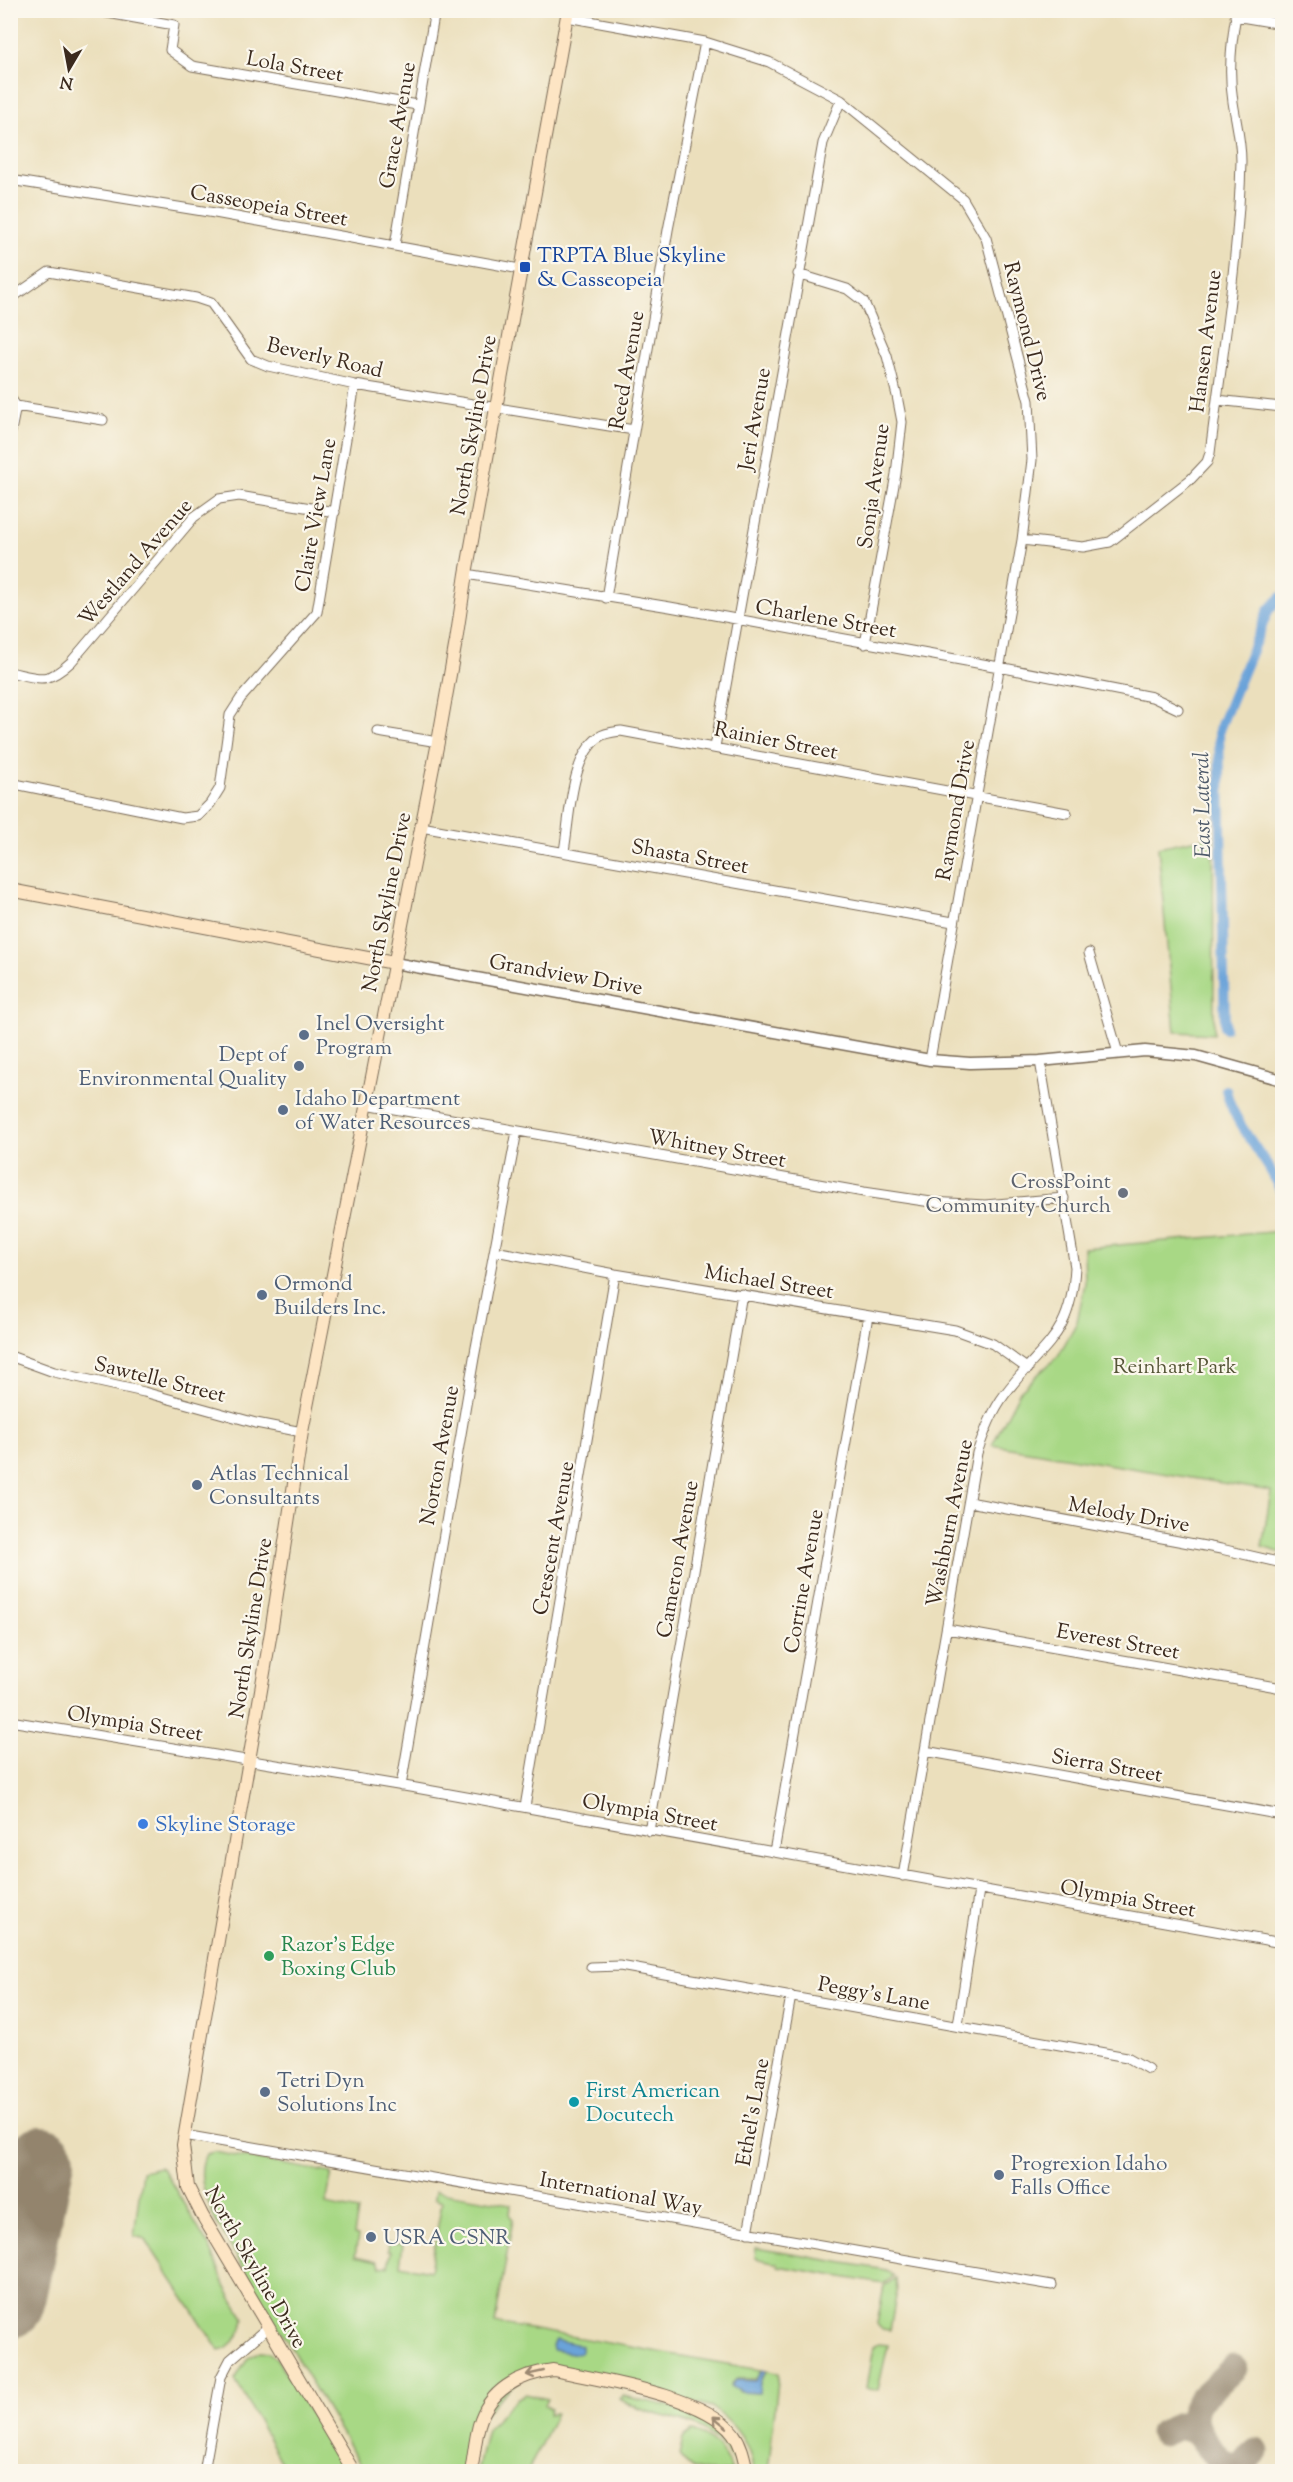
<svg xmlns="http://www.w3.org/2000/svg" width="1293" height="2482" viewBox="0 0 1293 2482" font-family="'Sorts Mill Goudy',serif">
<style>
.green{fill:#a8d885;stroke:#728152;stroke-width:1.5}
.water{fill:#6aa3d9;stroke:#52667c;stroke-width:1.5}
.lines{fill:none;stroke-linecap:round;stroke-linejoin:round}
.canal{stroke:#6aa3d9;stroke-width:10}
.taxiway{stroke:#93846d;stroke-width:27}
.runway{stroke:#93846d;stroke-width:68}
.minor-casing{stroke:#796955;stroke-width:11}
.tertiary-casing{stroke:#796955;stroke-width:13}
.secondary-casing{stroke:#796955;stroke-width:14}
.minor{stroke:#fff;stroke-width:9}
.tertiary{stroke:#fff;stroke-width:10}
.secondary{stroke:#fde5c4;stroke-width:12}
.oneway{stroke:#9c8871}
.transit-dot{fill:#1a4fb4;stroke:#fbf7ec;stroke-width:2}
.service-dot{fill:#5c6f8a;stroke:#fbf7ec;stroke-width:2}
.worship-dot{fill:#6b7280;stroke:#fbf7ec;stroke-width:2}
.shop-dot{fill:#3f7fe0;stroke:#fbf7ec;stroke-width:2}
.leisure-dot{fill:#2e9e5b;stroke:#fbf7ec;stroke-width:2}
.culture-dot{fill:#0f9aa8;stroke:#fbf7ec;stroke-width:2}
.labels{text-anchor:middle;stroke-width:4.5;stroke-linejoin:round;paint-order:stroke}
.street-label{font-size:21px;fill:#3b2a1e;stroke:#fbf7ec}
.transit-label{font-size:21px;fill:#164399;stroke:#fbf7ec;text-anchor:start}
.service-label{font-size:21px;fill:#4e5e75;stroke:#fbf7ec;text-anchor:start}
.worship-label{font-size:21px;fill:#5b616d;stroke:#fbf7ec;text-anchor:end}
.park-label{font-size:21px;fill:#565638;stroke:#fbf7ec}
.shop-label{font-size:21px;fill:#366cbe;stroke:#fbf7ec;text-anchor:start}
.leisure-label{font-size:21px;fill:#27864d;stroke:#fbf7ec;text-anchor:start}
.culture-label{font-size:21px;fill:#0d838f;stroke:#fbf7ec;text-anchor:start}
.water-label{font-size:22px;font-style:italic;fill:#4e5a69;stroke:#fbf7ec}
</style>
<rect width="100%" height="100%" fill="#fbf7ec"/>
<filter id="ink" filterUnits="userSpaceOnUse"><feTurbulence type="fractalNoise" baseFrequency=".0167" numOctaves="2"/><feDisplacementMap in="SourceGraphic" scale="12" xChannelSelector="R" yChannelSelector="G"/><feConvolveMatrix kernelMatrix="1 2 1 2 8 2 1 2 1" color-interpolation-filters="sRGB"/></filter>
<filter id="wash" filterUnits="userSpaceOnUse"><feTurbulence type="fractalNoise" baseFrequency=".008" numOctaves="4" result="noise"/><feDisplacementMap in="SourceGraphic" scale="24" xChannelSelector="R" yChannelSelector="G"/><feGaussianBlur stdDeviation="1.35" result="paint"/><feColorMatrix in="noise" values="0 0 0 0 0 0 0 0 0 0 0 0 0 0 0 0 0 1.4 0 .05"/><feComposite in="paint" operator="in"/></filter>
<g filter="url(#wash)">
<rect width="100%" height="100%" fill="#ebdfbc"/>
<path class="green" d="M1213,836L1214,1034L1175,1032L1158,847Z
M1282,1231V1553L1262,1547L1271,1491L992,1445L1020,1391L1058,1356L1077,1322L1085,1283L1084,1248Z
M214,2152L332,2173L326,2204L358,2211L354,2235L358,2236L355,2256L378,2261L381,2267L388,2266L391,2252L388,2251L389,2242L403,2244L400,2265L430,2271L442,2202L434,2199L435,2191L511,2204L510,2216L513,2219L495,2323L761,2370L756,2379H737L731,2384L740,2392L759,2393L760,2381L767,2371L779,2373L768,2471H753C751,2443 734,2423 712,2408L567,2369L528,2371L476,2421L464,2471H364L215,2220C207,2198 195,2176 206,2154Z
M160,2167L164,2170L210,2248L226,2288L244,2318L242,2329L235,2340L226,2348L219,2350L216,2346L145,2239L134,2236L142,2171Z
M756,2248L886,2270L894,2276L883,2284L778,2266V2263L755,2258Z
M896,2278L897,2291L890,2330L881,2329L877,2324L884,2286Z
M878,2344L888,2345L878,2390L866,2388L873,2347Z
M260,2351L268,2352L277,2359L346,2471H286L235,2379L248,2358Z
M525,2394L548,2399L545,2405L551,2409L549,2414L556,2413L528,2471L477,2472L487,2429L516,2399Z
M623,2396C666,2407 734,2411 740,2468H737C709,2410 666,2427 620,2399Z
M692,2432C712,2434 725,2455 732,2471C713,2472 690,2474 679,2455L683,2439Z"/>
<path class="water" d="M556,2340L581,2345V2353L577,2354L553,2350L552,2345Z
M762,2370L766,2371L760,2381L759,2393L741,2392L731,2386L736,2380L755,2381Z"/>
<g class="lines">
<path class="canal" d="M1225,1028L1219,730L1269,609L1282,597
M1226,1090C1235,1130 1269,1157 1282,1195"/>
<path class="taxiway" d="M10,2175C24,2178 30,2185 33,2198
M1163,2433L1179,2426L1196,2431
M1233,2472C1216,2453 1181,2428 1199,2401L1234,2368
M1236,2472L1238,2467L1256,2451"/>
<path class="runway" d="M10,2304L41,2160"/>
</g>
</g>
<g filter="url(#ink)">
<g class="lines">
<defs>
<path id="minor" d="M91,10L174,25L170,50L192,66L417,105
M1235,16L1282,24
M567,17L705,42L769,62L841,100L963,199L986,238L1029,401L1032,460L1022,540L930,1060
M10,180L215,213L520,269
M395,245L435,10
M798,274L847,289L864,302L887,356L897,396L902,422L896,474L865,644
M10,299L49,272L196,298L211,303L251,359L268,366L355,385L634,430
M10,397L16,406L10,436
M1217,400L1282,407
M16,406L103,420
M1022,540L1083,547L1110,542L1191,479L1207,462L1210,453C1222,357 1239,256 1241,161C1241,140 1236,122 1233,102C1228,71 1231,41 1237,10
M466,574L670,607L999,667L1152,697L1178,709
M606,598L668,230L705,42
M10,672C41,679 47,684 71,662L194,517L219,499L239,496L335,512
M378,732L438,742
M715,747L823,143L841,100
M10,783L182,818L198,816L210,804L220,788L230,715L241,698L317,612L355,385
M421,827L953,922
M564,851C570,818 570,758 599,737C604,733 614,732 621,731L1067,813
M1089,953L1118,1053
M366,1104L864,1192L931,1202L985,1205L1064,1198
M495,1251L615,1274L955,1330L993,1344L1028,1369
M10,1356L54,1372L144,1392L256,1423L302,1432
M969,1502L1221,1549L1282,1563
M947,1629L1282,1688
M10,1721L416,1788L1282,1943
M925,1751L1282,1815
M401,1786L474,1358L517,1131
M525,1807L615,1274
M649,1831L742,1294
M774,1852L868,1316
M903,1876L977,1453C984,1433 992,1411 1005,1394C1043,1343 1071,1339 1075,1267L1040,1061
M591,1967L620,1966L1127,2057L1148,2069
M958,2025L979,1890
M184,2135L1052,2285
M748,2233L791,1996
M204,2472L221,2377L230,2360L267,2328"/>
<path id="tertiary" d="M394,963L930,1060L970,1063L1040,1061L1145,1051L1196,1056L1282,1080"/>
<path id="secondary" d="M10,890L394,963
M354,2472L202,2215L188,2187L183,2145L272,1626L302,1432L438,742L456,641L466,574L568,10
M471,2472C474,2456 475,2440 479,2425C489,2390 519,2374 553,2370C599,2380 704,2395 733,2433C742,2445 744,2458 747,2472"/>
</defs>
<use href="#minor" class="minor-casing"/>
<use href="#tertiary" class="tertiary-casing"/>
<use href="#secondary" class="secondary-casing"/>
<use href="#minor" class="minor"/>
<use href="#tertiary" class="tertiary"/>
<use href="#secondary" class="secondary"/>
</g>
<defs><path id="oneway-shaft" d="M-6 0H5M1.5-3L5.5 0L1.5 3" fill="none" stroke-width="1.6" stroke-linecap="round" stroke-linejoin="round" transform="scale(1.5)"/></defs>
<g class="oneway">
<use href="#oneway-shaft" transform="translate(535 2373) rotate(167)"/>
<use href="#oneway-shaft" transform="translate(720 2422) rotate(-141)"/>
</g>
</g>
<rect class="transit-dot" x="519" y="261" width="12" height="12" rx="3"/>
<g class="service-dot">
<circle cx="304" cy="1035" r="6"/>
<circle cx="299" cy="1066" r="6"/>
<circle cx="283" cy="1110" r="6"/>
<circle cx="262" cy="1295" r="6"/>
<circle cx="197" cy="1485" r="6"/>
<circle cx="265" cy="2092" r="6"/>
<circle cx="999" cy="2175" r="6"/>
<circle cx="371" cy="2237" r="6"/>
</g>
<circle class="worship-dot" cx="1123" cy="1193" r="6"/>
<circle class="shop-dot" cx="143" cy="1824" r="6"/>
<circle class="leisure-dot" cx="269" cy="1956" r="6"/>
<circle class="culture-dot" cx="574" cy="2102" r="6"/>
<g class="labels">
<g class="street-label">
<text transform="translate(295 66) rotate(10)" y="7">Lola Street</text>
<text transform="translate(397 125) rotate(-80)" y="7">Grace Avenue</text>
<text transform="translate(269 205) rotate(10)" y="7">Casseopeia Street</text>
<text transform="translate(1028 331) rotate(76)" y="7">Raymond Drive</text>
<text transform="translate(1205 341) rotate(-83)" y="7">Hansen Avenue</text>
<text transform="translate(325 357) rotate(13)" y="7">Beverly Road</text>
<text transform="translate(626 370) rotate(-80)" y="7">Reed Avenue</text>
<text transform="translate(754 419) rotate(-80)" y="7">Jeri Avenue</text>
<text transform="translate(473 425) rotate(-80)" y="7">North Skyline Drive</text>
<text transform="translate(873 486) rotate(-82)" y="7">Sonja Avenue</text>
<text transform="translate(315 515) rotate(-80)" y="7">Claire View Lane</text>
<text transform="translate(135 562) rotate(-49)" y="7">Westland Avenue</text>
<text transform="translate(826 618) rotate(10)" y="7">Charlene Street</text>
<text transform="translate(776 740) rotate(11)" y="7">Rainier Street</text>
<text transform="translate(955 810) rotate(-80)" y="7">Raymond Drive</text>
<text transform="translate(690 856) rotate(10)" y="7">Shasta Street</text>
<text transform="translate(386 902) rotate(-79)" y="7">North Skyline Drive</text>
<text transform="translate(566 974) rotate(10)" y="7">Grandview Drive</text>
<text transform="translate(717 1148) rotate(10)" y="7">Whitney Street</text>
<text transform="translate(769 1281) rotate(9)" y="7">Michael Street</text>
<text transform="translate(160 1379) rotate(14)" y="7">Sawtelle Street</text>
<text transform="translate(439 1455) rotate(-80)" y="7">Norton Avenue</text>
<text transform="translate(1129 1514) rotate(10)" y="7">Melody Drive</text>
<text transform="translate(949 1523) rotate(-79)" y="7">Washburn Avenue</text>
<text transform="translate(553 1538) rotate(-80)" y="7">Crescent Avenue</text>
<text transform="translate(677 1559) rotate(-80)" y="7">Cameron Avenue</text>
<text transform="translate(803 1581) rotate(-80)" y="7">Corrine Avenue</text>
<text transform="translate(250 1628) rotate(-81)" y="7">North Skyline Drive</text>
<text transform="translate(1118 1641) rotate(10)" y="7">Everest Street</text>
<text transform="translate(135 1723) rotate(9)" y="7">Olympia Street</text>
<text transform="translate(1107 1765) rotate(10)" y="7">Sierra Street</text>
<text transform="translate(650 1812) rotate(10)" y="7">Olympia Street</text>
<text transform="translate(1128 1898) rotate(10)" y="7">Olympia Street</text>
<text transform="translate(874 1993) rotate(10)" y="7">Peggy's Lane</text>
<text transform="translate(752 2112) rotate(-80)" y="7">Ethel's Lane</text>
<text transform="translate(621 2193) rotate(10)" y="7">International Way</text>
<text transform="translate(256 2267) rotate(60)" y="7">North Skyline Drive</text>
</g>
<g class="transit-label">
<text x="537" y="262">TRPTA Blue Skyline<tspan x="537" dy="24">&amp; Casseopeia</tspan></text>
</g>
<g class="service-label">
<text x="316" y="1030">Inel Oversight<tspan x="316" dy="24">Program</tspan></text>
<text x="287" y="1061" text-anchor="end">Dept of<tspan x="287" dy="24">Environmental Quality</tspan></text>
<text x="295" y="1105">Idaho Department<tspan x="295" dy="24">of Water Resources</tspan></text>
<text x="274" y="1290">Ormond<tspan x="274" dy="24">Builders Inc.</tspan></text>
<text x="209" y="1480">Atlas Technical<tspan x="209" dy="24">Consultants</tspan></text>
<text x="277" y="2087">Tetri Dyn<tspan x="277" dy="24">Solutions Inc</tspan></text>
<text x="1011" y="2170">Progrexion Idaho<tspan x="1011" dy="24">Falls Office</tspan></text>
<text x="383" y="2244">USRA CSNR</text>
</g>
<g class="worship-label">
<text x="1111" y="1188">CrossPoint<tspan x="1111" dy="24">Community Church</tspan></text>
</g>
<g class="park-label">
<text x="1175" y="1373">Reinhart Park</text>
</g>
<g class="shop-label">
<text x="155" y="1831">Skyline Storage</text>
</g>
<g class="leisure-label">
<text x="281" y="1951">Razor's Edge<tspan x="281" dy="24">Boxing Club</tspan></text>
</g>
<g class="culture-label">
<text x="586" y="2097">First American<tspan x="586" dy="24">Docutech</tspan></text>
</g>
<g class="water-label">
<text transform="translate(1201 805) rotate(-91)" y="8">East Lateral</text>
</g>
</g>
<rect width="1293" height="2482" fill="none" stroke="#fbf7ec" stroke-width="36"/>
<g transform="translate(69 69) rotate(190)" stroke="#fbf7ec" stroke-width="4.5" paint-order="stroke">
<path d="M0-4.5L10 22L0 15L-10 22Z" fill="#3b2a1e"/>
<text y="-9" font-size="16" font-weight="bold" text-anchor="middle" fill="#3b2a1e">N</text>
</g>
</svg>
